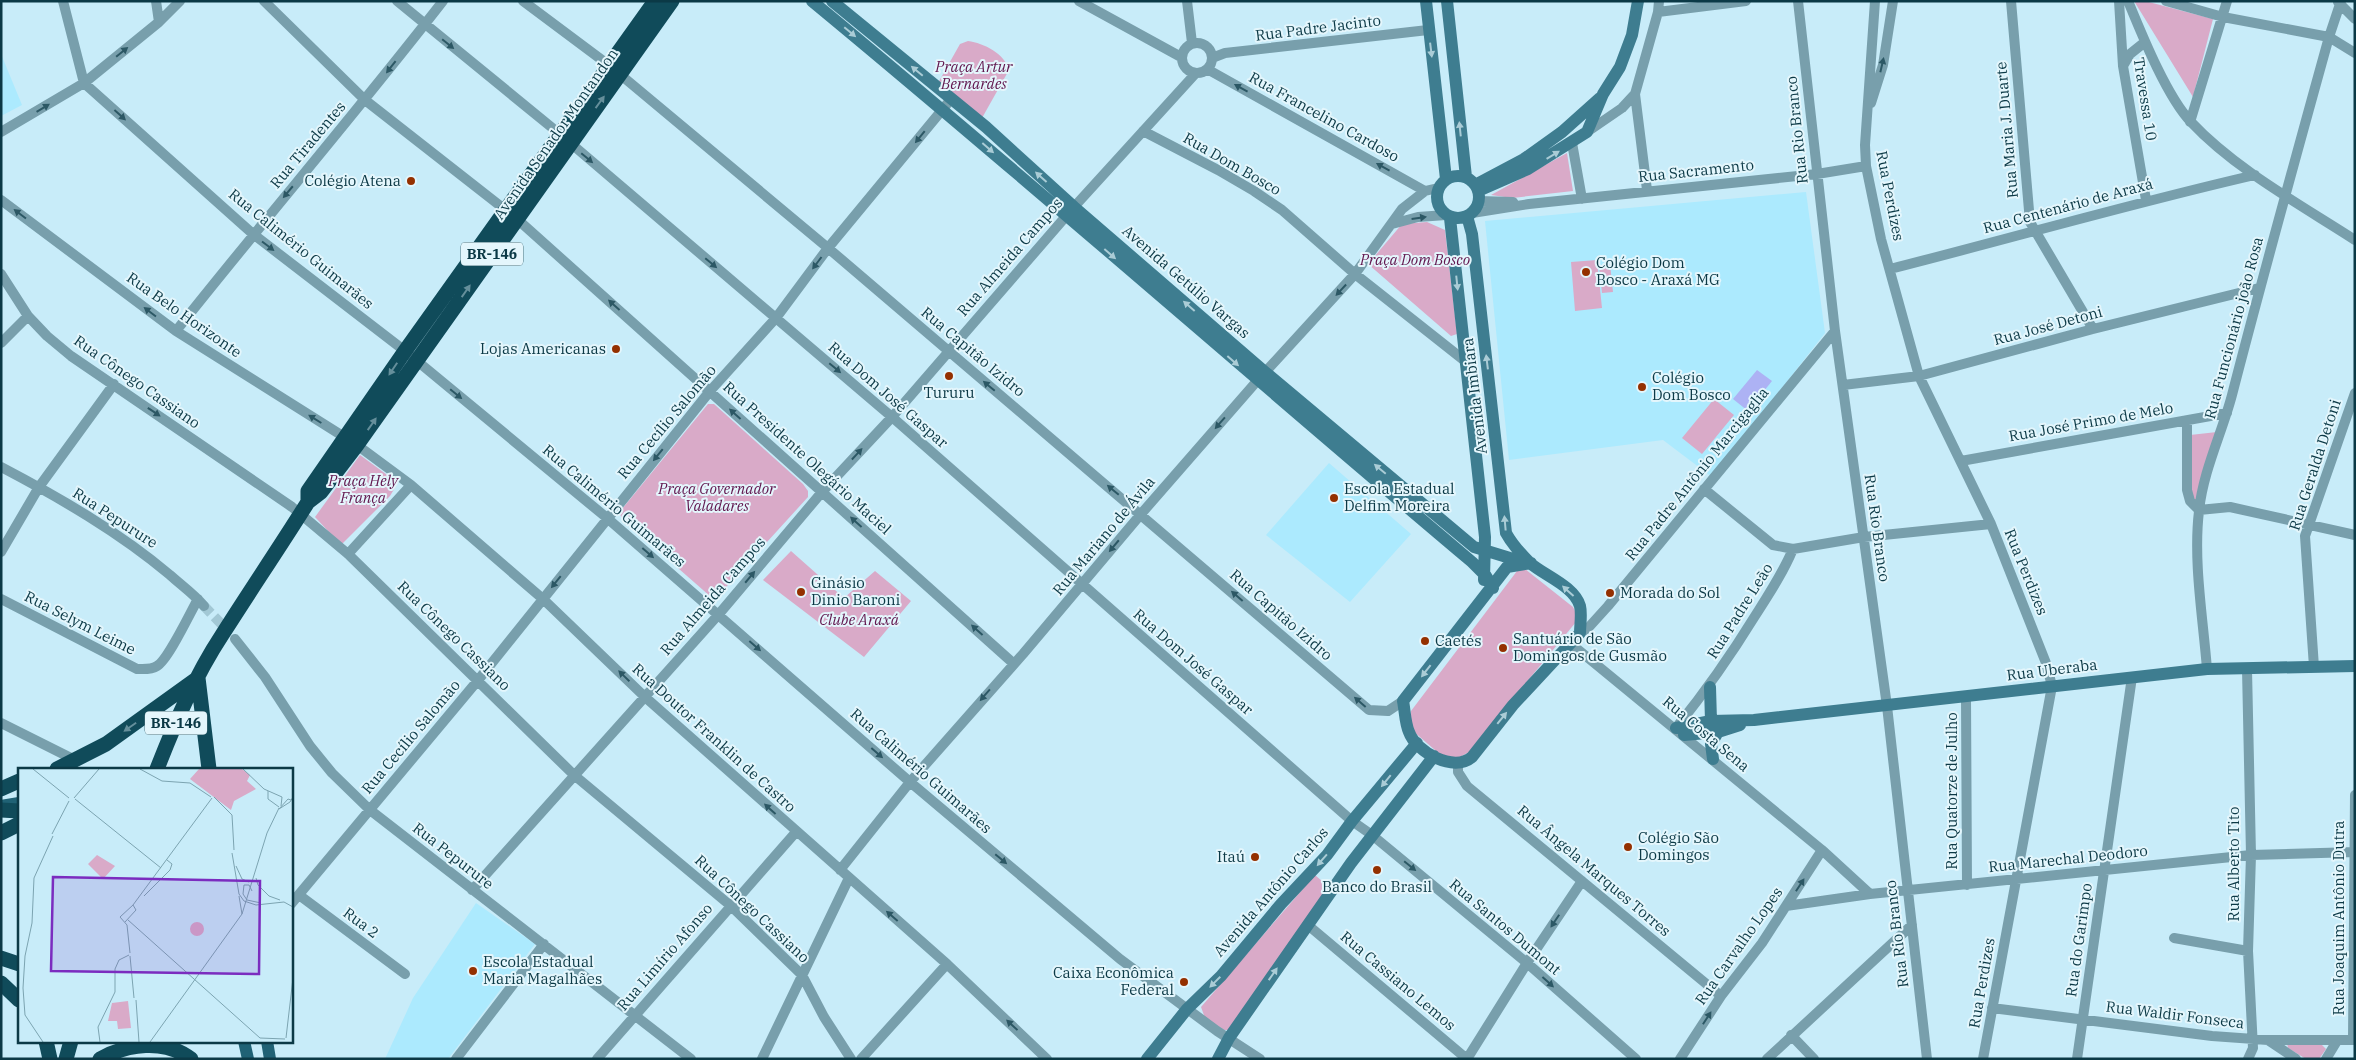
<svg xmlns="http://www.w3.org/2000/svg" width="2356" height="1060" viewBox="0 0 2356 1060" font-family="'IBM Plex Serif',serif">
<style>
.built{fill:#aceafe}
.green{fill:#d9aac8}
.water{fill:#adb2f4}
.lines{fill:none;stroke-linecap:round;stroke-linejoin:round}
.street-tunnel{stroke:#a2c8d5;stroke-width:10;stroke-dasharray:10 5;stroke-linecap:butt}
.street{stroke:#789fac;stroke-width:10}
.secondary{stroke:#3e7d90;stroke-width:12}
.primary{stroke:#206275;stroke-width:12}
.highway{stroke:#104b5a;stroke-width:15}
.oneway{fill:#aaccd6}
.oneway2{fill:#2c5865}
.oneway3{fill:#658f9b}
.poi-dot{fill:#943000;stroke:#e4f6fc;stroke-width:2}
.labels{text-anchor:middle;stroke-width:4;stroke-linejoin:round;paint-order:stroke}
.shield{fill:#e4f6fc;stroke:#4c727d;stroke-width:1}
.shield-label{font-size:14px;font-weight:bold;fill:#0b3946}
.street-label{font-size:15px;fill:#0b3946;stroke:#e4f6fc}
.park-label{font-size:15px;font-style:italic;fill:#61164e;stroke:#e4f6fc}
.poi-label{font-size:15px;fill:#0b3946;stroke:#e4f6fc;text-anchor:start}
.inset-road{fill:none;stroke:#7ca4b1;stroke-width:1}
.view{fill:#7b2cbf;fill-opacity:0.15;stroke:#7b2cbf;stroke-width:2.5}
.inset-edge{fill:none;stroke:#0b3946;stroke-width:2.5}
</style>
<rect width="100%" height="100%" fill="#c8ecf9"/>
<path class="built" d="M1,54L22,105L1,116Z
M1806,192L1825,333L1712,477L1663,440L1509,460L1485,221Z
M1329,463L1411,534L1350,602L1266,535Z
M476,903L535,944L448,1059H385L413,998Z"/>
<path class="green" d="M2134,1H2145L2213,19L2193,97Z
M968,41C984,43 1005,54 1009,70L982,118L938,83L960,44Z
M1567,153L1573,191L1512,198L1491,195Z
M1427,222L1445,230L1457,334L1451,336L1368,264L1402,224Z
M1597,260L1602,308L1575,311L1571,262Z
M1610,264L1613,292L1602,293L1599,266Z
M1714,399L1734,415L1702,454L1682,438Z
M708,404H714L803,484L808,491V497L717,597H711L622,519L620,514L622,509Z
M2217,432L2196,503L2191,494L2190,435Z
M360,455L394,480L396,486L390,496L341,545L315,517Z
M791,551L844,598L875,571L911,601L864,657L763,580Z
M1525,569L1573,607L1577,615L1576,622L1469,752L1460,757H1443L1413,731L1411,723V711L1517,571Z
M1315,875L1330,888L1233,1030H1224L1205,1018L1201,1007Z
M2287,1043L2322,1045L2326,1049L2319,1059H2306L2288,1048Z"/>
<path class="water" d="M1757,370L1772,381L1748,411L1733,399Z"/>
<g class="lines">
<path class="street-tunnel" d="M204,606L230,633"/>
<path class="street" d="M63,1L84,83L253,234L405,351L607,518L910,782L1120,959L1217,1031L1260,1059
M156,1L159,22
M264,1L365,100L517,219L1013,663
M397,1L561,135L892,417L1352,821L1372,835L1527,963L1636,1059
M523,1L610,66L828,248L1369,710L1388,711L1403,701
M1079,1L1181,57
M1187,1L1192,43
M1798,1L1835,331L1887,706L1927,1059
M1875,1L1865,145L1866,166L1881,239L1919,376L1991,524L2046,663L2052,686L1983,1059
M2011,1L2030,222L2093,329
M2119,1L2123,66L2146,200
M2128,1C2142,35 2167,97 2191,122C2235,169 2301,205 2355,240
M2166,1L2223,17L2329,37L2355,53
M2338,2L2355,19
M1658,12L1746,1
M1182 58a15 15 0 1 1 30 0a15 15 0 1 1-30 0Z
M1212,58L1225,53L1428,30
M2123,66L2130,54L2145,42
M1207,69L1425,191
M1635,94L1647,190
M1871,103L1883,65L1893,1
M2190,122L2227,1
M1143,131L1218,170L1254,191L1282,210L1355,274L1465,361
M1,132L84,83L159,22L180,1
M1587,132L1622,108L1635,94L1658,12L1659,1
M1572,143L1582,199
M1,200L176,331L357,445L411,485L543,599L645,697L947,964L1047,1059
M1479,201L1513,202
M1472,213L1529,204L1817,174L1866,166
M1392,224L1418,217L1446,215
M1890,269C2012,238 2133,203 2255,175
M1,274L28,316L47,336L71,356L292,507L348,554L574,775L731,906L802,975L824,1017L851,1059
M176,331C264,220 356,113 443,1
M1,343L28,316
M1843,385L1919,376L2093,329L2259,288
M2187,421V490L2190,501L2199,510L2230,507L2355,535
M1961,461L2227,413
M1,467C60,498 119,532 170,575C181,585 194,594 204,606
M1704,489L1773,545L1793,549L1864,537L1991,524
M1,552L39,487L114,384
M348,554L411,485
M1,599L137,669C144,669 151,670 157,666C168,660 190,613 198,599
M1580,633L1589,627L1608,606L1835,331
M235,639L265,677L310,746L332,773L370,810L691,1059
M1570,643L1822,850L1870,894
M2314,667L2305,536L2355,393
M2207,669C2203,618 2193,561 2199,511C2203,471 2222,433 2232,395C2263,275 2296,156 2329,37L2341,1
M2247,669L2251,855L2248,951L2253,1048L2248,1059
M1966,697L1967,885
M1,723L75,760
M1676,728C1705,692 1731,655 1755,616C1769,594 1783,573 1793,549
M1458,764V772L1467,786L1721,996
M840,870L910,782L1023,654L1141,514L1257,381L1355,274L1402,209L1425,191L1438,188
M472,890L719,614L822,492L892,417L1074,207L1196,73
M299,895L405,974
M291,904L479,679L710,391L776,318L828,248L947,104
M1786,906L1870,894L2251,855L2355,852
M1309,926L1467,1059
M2174,938L2248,951
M1992,1008L2212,1036L2268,1040H2355
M1791,1035L1814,1059
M2268,1040L2296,1059
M2353,1040L2355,795
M456,1059L544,944
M597,1059L796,832
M762,1059L849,878
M861,1059L947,964
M1467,1059L1527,963L1582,881
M1680,1059L1721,996L1762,943L1822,850
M1767,1059L1912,925
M2077,1059L2132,677
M2326,1059L2337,1041"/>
<path class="secondary" d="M812,1C1035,185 1251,376 1472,562L1486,576L1493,588
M832,1L986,127L1074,207L1265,372L1474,547L1523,562
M1426,1L1446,179
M1447,1L1466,177
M1437 197a21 21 0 1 1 42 0a21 21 0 1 1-42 0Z
M1475,185L1524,159L1562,132L1600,98
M1478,191L1528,169L1587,132L1603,94L1620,67L1632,35L1638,1
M1467,216L1472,234L1506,533C1512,544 1521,554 1530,563C1545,576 1574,586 1580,606C1582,614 1580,625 1580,633L1513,705L1472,757C1454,773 1416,752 1409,732C1405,723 1405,711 1403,701L1507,567L1531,563
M1450,218L1485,537L1484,580
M1710,687L1711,721
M1676,728L1711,721L1754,720L2207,669L2355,666
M1684,735L1718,732L1740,725
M1713,759L1711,744L1718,732
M1147,1059L1187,1009L1221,976L1281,904L1327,855L1352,821L1417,743
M1218,1059L1229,1038L1351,863L1434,756"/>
<path class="primary" d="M1,806L19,803
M244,1041L248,1059
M267,1041L270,1059"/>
<path class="highway" d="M308,502L321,492L357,445L672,1
M198,678L209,769
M57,769L106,744L195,680
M157,769C175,723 195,676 222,635C248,594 275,554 301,513L308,502V491L405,351L655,1
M1,789L19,781
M1,810L19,811
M1,833L19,824
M1,958L19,964
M1,983L19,1000
M46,1041L50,1059
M66,1059L71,1041
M100,1059C127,1044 164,1038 191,1059"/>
</g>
<defs><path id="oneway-solid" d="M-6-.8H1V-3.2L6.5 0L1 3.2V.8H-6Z" transform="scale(1.25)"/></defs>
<g class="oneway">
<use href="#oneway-solid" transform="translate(850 32) rotate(40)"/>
<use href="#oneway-solid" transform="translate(1431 50) rotate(83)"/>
<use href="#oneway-solid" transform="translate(917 71) rotate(-140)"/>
<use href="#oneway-solid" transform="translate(1460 129) rotate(-96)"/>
<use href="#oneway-solid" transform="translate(988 148) rotate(41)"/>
<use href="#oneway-solid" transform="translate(1553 155) rotate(-31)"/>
<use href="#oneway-solid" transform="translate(1041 177) rotate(-138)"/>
<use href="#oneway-solid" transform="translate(1110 254) rotate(41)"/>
<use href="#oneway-solid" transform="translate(1457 283) rotate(84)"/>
<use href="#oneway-solid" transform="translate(1189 306) rotate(-139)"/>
<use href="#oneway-solid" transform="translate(1233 361) rotate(41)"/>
<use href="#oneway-solid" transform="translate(1487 362) rotate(-97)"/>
<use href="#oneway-solid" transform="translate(1380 469) rotate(-140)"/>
<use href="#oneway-solid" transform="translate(1505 523) rotate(-95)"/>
<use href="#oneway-solid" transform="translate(1568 591) rotate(-138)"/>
<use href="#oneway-solid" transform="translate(1426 671) rotate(128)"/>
<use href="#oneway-solid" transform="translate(1502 718) rotate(-51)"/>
<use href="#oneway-solid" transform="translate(1386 781) rotate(129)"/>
<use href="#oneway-solid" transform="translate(1322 860) rotate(131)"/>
<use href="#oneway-solid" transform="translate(1273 974) rotate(-55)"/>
<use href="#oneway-solid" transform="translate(1215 982) rotate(135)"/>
</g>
<g class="oneway2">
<use href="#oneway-solid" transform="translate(448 44) rotate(39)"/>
<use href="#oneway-solid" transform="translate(122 52) rotate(-39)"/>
<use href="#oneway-solid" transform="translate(1882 65) rotate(-77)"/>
<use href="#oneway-solid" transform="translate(391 67) rotate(128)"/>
<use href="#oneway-solid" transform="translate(1241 88) rotate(-151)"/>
<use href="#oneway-solid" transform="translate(43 108) rotate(-31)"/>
<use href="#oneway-solid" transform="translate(120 115) rotate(42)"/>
<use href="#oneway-solid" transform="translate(920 137) rotate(129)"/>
<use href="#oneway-solid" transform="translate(587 158) rotate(40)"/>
<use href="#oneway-solid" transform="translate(1383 167) rotate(-151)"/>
<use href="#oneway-solid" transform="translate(288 192) rotate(130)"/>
<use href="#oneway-solid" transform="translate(20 214) rotate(-143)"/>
<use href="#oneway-solid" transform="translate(1419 218) rotate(-8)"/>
<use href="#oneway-solid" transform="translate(268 246) rotate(37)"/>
<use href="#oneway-solid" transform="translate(711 263) rotate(40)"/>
<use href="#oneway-solid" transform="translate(817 263) rotate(127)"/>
<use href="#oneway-solid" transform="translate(1341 290) rotate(133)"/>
<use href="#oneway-solid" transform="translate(614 305) rotate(-138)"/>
<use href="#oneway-solid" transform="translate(150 312) rotate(-143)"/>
<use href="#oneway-solid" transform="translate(835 368) rotate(40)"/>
<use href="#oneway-solid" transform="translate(989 386) rotate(-140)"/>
<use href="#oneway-solid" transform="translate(456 394) rotate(39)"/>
<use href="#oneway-solid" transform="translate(154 412) rotate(34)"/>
<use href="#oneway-solid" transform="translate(735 414) rotate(-138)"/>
<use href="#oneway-solid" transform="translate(315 419) rotate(-148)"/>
<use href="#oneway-solid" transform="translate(1220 423) rotate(131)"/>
<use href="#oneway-solid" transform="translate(857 454) rotate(-47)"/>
<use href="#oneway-solid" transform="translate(658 455) rotate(129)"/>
<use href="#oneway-solid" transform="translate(1113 490) rotate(-140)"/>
<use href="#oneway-solid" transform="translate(856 522) rotate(-138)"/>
<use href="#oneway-solid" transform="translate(1114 546) rotate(130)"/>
<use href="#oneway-solid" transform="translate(648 553) rotate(41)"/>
<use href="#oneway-solid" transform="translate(750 577) rotate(-50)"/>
<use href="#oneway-solid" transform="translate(556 582) rotate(129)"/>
<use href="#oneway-solid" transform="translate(1237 596) rotate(-139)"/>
<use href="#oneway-solid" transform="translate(977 630) rotate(-138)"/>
<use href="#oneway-solid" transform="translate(755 646) rotate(41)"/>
<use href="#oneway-solid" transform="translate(624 676) rotate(-136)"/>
<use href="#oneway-solid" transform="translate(985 695) rotate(131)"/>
<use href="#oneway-solid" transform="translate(1360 702) rotate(-139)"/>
<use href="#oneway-solid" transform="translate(877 753) rotate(41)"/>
<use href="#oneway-solid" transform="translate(770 809) rotate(-138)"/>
<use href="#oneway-solid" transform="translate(1001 859) rotate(40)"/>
<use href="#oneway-solid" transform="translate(1410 866) rotate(39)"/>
<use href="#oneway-solid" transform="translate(1800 885) rotate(-57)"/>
<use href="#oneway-solid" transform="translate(892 916) rotate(-139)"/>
<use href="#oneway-solid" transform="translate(1555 921) rotate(124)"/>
<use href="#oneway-solid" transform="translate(1548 982) rotate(42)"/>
<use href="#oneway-solid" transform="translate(1707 1018) rotate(-57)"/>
<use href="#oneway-solid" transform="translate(1012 1025) rotate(-137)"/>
</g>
<g class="oneway3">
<use href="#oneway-solid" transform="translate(600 102) rotate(-54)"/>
<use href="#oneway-solid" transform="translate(466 291) rotate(-55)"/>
<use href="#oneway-solid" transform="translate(393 369) rotate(124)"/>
<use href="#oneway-solid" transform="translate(372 424) rotate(-55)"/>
<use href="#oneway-solid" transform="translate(130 727) rotate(145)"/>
</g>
<g class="poi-dot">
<circle cx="411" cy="181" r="5"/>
<circle cx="1586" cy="272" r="5"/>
<circle cx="616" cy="349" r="5"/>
<circle cx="949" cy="376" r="5"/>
<circle cx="1642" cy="387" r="5"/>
<circle cx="1334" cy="498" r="5"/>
<circle cx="801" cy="592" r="5"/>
<circle cx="1610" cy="593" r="5"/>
<circle cx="1425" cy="641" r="5"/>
<circle cx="1503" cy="648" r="5"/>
<circle cx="1628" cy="847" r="5"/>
<circle cx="1255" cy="857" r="5"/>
<circle cx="1377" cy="870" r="5"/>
<circle cx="473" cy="971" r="5"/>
<circle cx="1184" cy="982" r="5"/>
</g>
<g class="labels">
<g class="shield">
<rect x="461" y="242.5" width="62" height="23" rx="4"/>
<rect x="145" y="711.5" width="62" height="23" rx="4"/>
</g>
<g class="shield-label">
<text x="492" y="259">BR-146</text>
<text x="176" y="728">BR-146</text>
</g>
<g class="street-label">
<text transform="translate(1318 28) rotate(-7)" y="5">Rua Padre Jacinto</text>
<text transform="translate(2145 99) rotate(81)" y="5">Travessa 10</text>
<text transform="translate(1324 117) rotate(29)" y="5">Rua Francelino Cardoso</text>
<text transform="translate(1797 130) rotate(-96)" y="5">Rua Rio Branco</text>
<text transform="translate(2007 130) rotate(-95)" y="5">Rua Maria J. Duarte</text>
<text transform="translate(556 134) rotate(-55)" y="5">Avenida Senador Montandon</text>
<text transform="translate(308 145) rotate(-50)" y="5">Rua Tiradentes</text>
<text transform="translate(1232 164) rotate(30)" y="5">Rua Dom Bosco</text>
<text transform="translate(1696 171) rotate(-6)" y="5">Rua Sacramento</text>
<text transform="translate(1890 196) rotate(79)" y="5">Rua Perdizes</text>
<text transform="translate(2068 206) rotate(-15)" y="5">Rua Centenário de Araxá</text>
<text transform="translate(301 249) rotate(39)" y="5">Rua Calimério Guimarães</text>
<text transform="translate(1010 257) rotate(-49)" y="5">Rua Almeida Campos</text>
<text transform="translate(1186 282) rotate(41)" y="5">Avenida Getúlio Vargas</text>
<text transform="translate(184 315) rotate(35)" y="5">Rua Belo Horizonte</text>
<text transform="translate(2048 326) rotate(-15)" y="5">Rua José Detoni</text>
<text transform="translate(2234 328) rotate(-75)" y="5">Rua Funcionário joão Rosa</text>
<text transform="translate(973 352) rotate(40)" y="5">Rua Capitão Izidro</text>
<text transform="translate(137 382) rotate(35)" y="5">Rua Cônego Cassiano</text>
<text transform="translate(888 395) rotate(41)" y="5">Rua Dom José Gaspar</text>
<text transform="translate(1475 396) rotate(-97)" y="5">Avenida Imbiara</text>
<text transform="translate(667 422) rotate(-50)" y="5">Rua Cecílio Salomão</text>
<text transform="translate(2091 422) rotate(-10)" y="5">Rua José Primo de Melo</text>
<text transform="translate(807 458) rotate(42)" y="5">Rua Presidente Olegário Maciel</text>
<text transform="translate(2315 465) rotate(-72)" y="5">Rua Geralda Detoni</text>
<text transform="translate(1697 474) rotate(-51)" y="5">Rua Padre Antônio Marcigaglia</text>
<text transform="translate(614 506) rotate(40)" y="5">Rua Calimério Guimarães</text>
<text transform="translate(115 518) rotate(33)" y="5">Rua Pepurure</text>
<text transform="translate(1877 528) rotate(82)" y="5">Rua Rio Branco</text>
<text transform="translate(1104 536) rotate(-50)" y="5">Rua Mariano de Ávila</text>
<text transform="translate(2026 572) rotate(68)" y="5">Rua Perdizes</text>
<text transform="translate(713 596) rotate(-49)" y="5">Rua Almeida Campos</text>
<text transform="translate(1740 611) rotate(-58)" y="5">Rua Padre Leão</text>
<text transform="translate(1281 615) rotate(41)" y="5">Rua Capitão Izidro</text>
<text transform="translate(80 623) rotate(27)" y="5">Rua Selym Leime</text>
<text transform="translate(454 636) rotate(44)" y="5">Rua Cônego Cassiano</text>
<text transform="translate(1193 662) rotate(41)" y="5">Rua Dom José Gaspar</text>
<text transform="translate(2052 670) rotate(-7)" y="5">Rua Uberaba</text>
<text transform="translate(1706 734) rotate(40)" y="5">Rua Costa Sena</text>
<text transform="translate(411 737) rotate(-50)" y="5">Rua Cecílio Salomão</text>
<text transform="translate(714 738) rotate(42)" y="5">Rua Doutor Franklin de Castro</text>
<text transform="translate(921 771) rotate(41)" y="5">Rua Calimério Guimarães</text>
<text transform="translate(1952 791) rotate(-90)" y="5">Rua Quatorze de Julho</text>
<text transform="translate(453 856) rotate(38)" y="5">Rua Pepurure</text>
<text transform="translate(2068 859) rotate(-6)" y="5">Rua Marechal Deodoro</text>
<text transform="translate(2234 864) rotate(-90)" y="5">Rua Alberto Tito</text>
<text transform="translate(1594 871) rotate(40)" y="5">Rua Ângela Marques Torres</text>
<text transform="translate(1271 892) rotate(-49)" y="5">Avenida Antônio Carlos</text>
<text transform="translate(752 909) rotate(43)" y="5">Rua Cônego Cassiano</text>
<text transform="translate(2339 918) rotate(-90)" y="5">Rua Joaquim Antônio Dutra</text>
<text transform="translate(361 923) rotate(37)" y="5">Rua 2</text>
<text transform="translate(1505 927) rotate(40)" y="5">Rua Santos Dumont</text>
<text transform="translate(1897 934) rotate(-97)" y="5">Rua Rio Branco</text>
<text transform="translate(2079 940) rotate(-82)" y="5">Rua do Garimpo</text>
<text transform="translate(1739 946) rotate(-55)" y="5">Rua Carvalho Lopes</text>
<text transform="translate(665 957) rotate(-49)" y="5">Rua Limírio Afonso</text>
<text transform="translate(1398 981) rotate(40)" y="5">Rua Cassiano Lemos</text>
<text transform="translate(1982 983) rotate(-80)" y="5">Rua Perdizes</text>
<text transform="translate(2175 1015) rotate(7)" y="5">Rua Waldir Fonseca</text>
</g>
<g class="park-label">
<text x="974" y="72">Praça Artur<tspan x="974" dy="17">Bernardes</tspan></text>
<text x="1415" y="265">Praça Dom Bosco</text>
<text x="363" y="486">Praça Hely<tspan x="363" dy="17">França</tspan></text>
<text x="717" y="494">Praça Governador<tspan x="717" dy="17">Valadares</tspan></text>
<text x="859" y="625">Clube Araxá</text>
</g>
<g class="poi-label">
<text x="401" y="186" text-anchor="end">Colégio Atena</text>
<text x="1596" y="268">Colégio Dom<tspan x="1596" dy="17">Bosco - Araxá MG</tspan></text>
<text x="606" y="354" text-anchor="end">Lojas Americanas</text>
<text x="1652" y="383">Colégio<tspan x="1652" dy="17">Dom Bosco</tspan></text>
<text x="949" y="398" text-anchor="middle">Tururu</text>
<text x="1344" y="494">Escola Estadual<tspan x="1344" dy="17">Delfim Moreira</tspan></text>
<text x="811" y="588">Ginásio<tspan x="811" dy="17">Dinio Baroni</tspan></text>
<text x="1620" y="598">Morada do Sol</text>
<text x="1513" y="644">Santuário de São<tspan x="1513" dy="17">Domingos de Gusmão</tspan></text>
<text x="1435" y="646">Caetés</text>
<text x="1638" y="843">Colégio São<tspan x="1638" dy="17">Domingos</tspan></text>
<text x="1245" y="862" text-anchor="end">Itaú</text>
<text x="1377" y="892" text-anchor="middle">Banco do Brasil</text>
<text x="483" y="967">Escola Estadual<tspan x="483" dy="17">Maria Magalhães</tspan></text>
<text x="1174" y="978" text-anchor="end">Caixa Econômica<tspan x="1174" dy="17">Federal</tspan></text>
</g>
</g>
<g transform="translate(18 768)">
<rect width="275" height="275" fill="#c8ecf9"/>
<path d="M181,1H224L232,7L229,13L238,21L216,33L213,42L172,11ZM79,87L97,98L85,111L70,96ZM172 161a7 7 0 1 1 14 0a7 7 0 1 1-14 0ZM110,233L113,260L100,261L99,253H90L94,235Z" fill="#d9aac8"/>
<path class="inset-road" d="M15,1L51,30M122,1L144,13L172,15L193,29M225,1L246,21L264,29L263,38M250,23V31L261,39M196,29L214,47L216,82M56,30L81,1M57,31L143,100M273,32L270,31L261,41L272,34L275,29M34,66L51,33M214,85L221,126L226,133L238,137L266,134L275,139M218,98L224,111L231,114M238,110L240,117L251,128L262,132M234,123L231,117H226L225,126L229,132L243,135M126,128L152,102L154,96L149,92M221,128L224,146M115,137L194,30M110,152L242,270L267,271M107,154L118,142L115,137L102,149L109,157L112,185M112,188L116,230M118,232L121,274M268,270L275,210M25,274L7,247L5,220L7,188L14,155L16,110L35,68M82,274L80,259L97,224V201L101,192L111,187M132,274L224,146L249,65L261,40"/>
<path class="view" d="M35,109L242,113L241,206L33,203Z"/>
<rect width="275" height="275" class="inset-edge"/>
</g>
<rect width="2356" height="1060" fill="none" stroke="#0b3946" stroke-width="5"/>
</svg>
